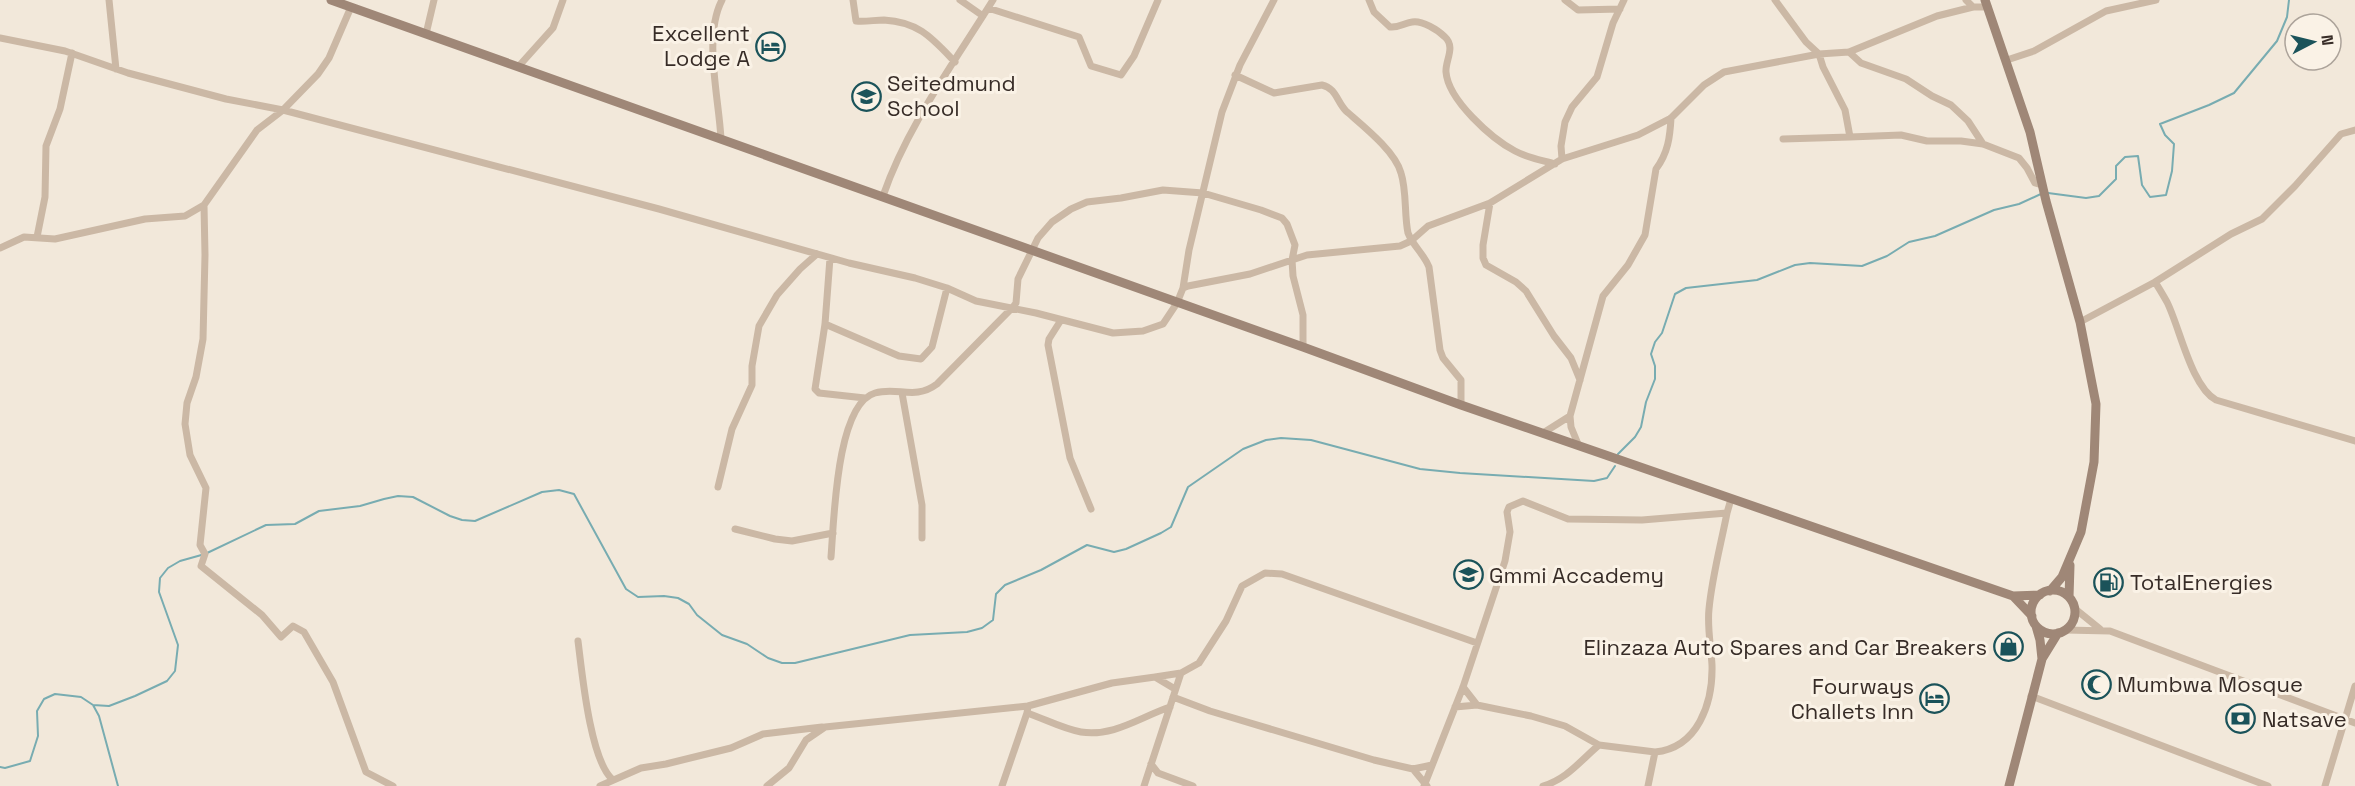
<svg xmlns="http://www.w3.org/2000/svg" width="2355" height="786" viewBox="0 0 2355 786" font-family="'Space Grotesk',sans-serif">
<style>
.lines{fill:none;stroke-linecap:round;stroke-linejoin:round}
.stream{stroke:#78acb1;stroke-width:2}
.street{stroke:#cbb8a5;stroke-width:7}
.secondary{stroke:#9f8777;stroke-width:9}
.labels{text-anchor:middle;stroke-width:6;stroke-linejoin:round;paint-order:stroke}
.poi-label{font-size:22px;fill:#372c27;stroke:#faf2e6;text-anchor:start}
</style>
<rect width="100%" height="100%" fill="#f2e8da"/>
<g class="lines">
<path class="stream" d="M2048,193L2086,198L2099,196L2116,179V166L2125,157L2138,156L2142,185L2150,197L2166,195L2172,171L2174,144L2165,135L2160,124L2209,105L2234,93L2277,41L2287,17L2289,0
M1618,454L1635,437L1641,427L1646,402L1655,379V366L1651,354L1655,342L1662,333L1675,294L1686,288L1757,280L1795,265L1810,263L1862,266L1887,256L1909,242L1935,236L1994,210L2019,204L2043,193
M93,705L109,706L135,696L167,681L175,671L178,645L159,592L160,578L168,568L180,561L205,554L266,525L295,524L319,511L360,506L384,499L398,496L413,497L450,516L462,520L475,521L542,492L559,490L574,494L626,589L638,597L664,596L678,598L689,604L697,615L722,635L747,644L768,658L782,663H795L910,635L967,632L982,628L993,620L996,594L1005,585L1041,570L1087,545L1114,552L1126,549L1161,533L1171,527L1188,487L1243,449L1266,440L1281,438L1311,440L1420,469L1460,473L1594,481L1607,478L1615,466
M0,767L5,768L30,761L38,736L37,711L44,699L55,694L81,697L93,705L99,716L118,786"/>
<path class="street" d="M109,0L116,69
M853,0L856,21C865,22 875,20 884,20C919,22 932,38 955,62
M960,0L983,16
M1369,0L1374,12L1390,27C1399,28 1404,23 1412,22C1422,20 1438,30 1445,37C1456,47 1445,61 1446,72C1448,100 1492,139 1515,151C1528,158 1541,160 1555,164
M1565,0L1578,10L1620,9
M1775,0L1806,42L1819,54L1823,67L1845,110L1850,137L1901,135L1927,141H1961L1983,144L2019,158L2027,168L2035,183L2042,185
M1966,0L1973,7
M351,7L329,58L318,74L283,110L659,209L849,263L915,278L947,288L976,301L1036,313L1113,333L1143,331L1163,324L1177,303L1183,288L1188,286L1250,274L1307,255L1400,246L1411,241L1428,226L1490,203L1562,159L1638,135L1671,118L1704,85L1724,72L1819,54L1849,52L1937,16L1973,7H1988
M988,8L1079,37L1091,66L1121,75L1134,56L1158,0
M426,34L434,0
M0,38L65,51L128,73L226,99L283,110
M1849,52L1861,63L1906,79L1932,96L1951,105L1968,121L1983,144
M2007,60L2034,51L2106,11L2156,0
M518,67L553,28L563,0
M1235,75L1274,93L1322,85C1336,88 1337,102 1346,111C1363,126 1395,151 1401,173C1407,192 1404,214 1408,233C1413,246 1424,254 1429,267L1440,350L1443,358L1461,380V405
M283,110L257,130L204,205L205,255L203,339L196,377L187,403L185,424L190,455L206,488L200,545L205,554L201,566L262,615L281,637L293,626L304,632L333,682L366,772L393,786
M721,139C719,98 703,36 722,0
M1783,139L1850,137
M1562,159L1561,146L1565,122L1572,107L1597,77L1613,23L1624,0
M883,196C907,126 954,63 993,0
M1490,203L1483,245V258L1486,265L1516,282L1526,291L1554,336L1571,358L1580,380
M37,237L45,197L46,146L60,109L72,53
M0,248L24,237L55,239L145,219L185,216L204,205
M830,258L825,324L815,389L819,393L865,398
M2155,282L2231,234L2262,219L2295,186L2341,134L2355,130
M1183,288L1189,250L1222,112L1240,65L1274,0
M1061,320L1049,339L1048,345L1070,458L1091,509
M2080,322L2155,282C2159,288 2163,295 2167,302C2180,328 2191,386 2216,400L2355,441
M825,324L899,356L921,359L932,347L947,288
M902,393L922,505V538
M1543,433L1570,416
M1578,444L1571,427L1570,416L1603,296L1628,265L1645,235L1656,169C1668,153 1670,137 1671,118
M718,487L732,429L752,385V366L759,326L777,295L800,269L817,254
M735,529L775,539L792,541L833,533
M831,557C834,522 836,404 875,393C898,386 914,401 937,384L1013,307L1016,303L1018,279L1038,238L1052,222L1071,209L1087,202L1121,198L1163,190L1203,193L1261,210L1282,218L1287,224L1295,245L1292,260L1293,276L1303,315V347
M2074,608L2100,629
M2065,630L2110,631L2355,723
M578,641C582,672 590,759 612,779
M1155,677L1181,673
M1463,687L1477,705
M2031,696L2268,786
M1173,697L1210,711L1374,760L1413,769L1432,765
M1455,707L1477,705L1531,716L1565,726L1599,745L1655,752
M1027,713C1045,719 1063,729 1081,732C1114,737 1140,717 1170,707
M1151,764L1158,773L1193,786
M1413,769L1427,786
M600,786L641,768L666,764L731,748L763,734L822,727
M767,786L789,768L806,740L825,727L1028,706
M1002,786L1027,713L1028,706L1112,683L1155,677L1175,689
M1144,786L1181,673L1199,663L1226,621L1242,586L1265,573L1282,574L1477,643
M1424,786L1463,687L1505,561L1510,532L1507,512L1509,507L1523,501L1568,519L1642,520L1727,513L1731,499
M1543,786C1567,779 1580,761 1599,745
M1648,786L1655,752C1698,748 1713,703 1712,665C1711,646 1707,627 1709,609C1712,577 1721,544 1727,513
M2325,786L2355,686"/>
<path class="secondary" d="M331,0L1303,347L1461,405L2013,596L2040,595
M1985,0L2030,132L2046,201L2080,322L2096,404L2094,462L2081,532L2062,577L2050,591
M2031 612a22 22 0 1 1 44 0a22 22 0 1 1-44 0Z
M2013,596L2032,616
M2069,597L2070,565
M2036,626L2040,640L2042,659
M2009,786L2042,659L2058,633"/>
</g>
<defs>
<symbol id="hotel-ring" viewBox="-11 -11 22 22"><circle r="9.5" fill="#faf2e6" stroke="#1b535a" stroke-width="1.5"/><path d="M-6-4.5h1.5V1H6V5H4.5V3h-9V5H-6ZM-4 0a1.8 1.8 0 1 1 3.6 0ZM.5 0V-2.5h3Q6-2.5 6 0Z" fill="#1b535a"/></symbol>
<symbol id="school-ring" viewBox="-11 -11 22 22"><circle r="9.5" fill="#faf2e6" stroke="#1b535a" stroke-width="1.5"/><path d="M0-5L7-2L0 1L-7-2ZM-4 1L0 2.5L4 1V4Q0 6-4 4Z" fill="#1b535a"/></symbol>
<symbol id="fuel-ring" viewBox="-11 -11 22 22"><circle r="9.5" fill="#faf2e6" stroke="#1b535a" stroke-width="1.5"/><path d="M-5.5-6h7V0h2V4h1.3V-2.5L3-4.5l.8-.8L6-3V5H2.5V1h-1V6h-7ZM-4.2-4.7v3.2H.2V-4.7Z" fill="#1b535a"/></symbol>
<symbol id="shop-ring" viewBox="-11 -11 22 22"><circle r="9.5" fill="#faf2e6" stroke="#1b535a" stroke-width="1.5"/><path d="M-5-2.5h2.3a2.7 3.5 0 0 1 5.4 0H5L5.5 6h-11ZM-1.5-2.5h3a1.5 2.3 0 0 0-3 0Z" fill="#1b535a"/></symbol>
<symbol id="mosque-ring" viewBox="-11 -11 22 22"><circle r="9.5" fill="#faf2e6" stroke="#1b535a" stroke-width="1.5"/><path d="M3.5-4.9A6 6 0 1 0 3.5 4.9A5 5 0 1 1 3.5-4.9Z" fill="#1b535a"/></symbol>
<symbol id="bank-ring" viewBox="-11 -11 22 22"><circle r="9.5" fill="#faf2e6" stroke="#1b535a" stroke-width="1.5"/><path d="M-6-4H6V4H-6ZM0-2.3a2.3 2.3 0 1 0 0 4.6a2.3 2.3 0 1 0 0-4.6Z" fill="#1b535a"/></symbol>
</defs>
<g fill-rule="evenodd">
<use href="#hotel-ring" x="754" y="30" width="33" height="33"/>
<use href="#school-ring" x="850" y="80" width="33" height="33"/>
<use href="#school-ring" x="1452" y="558" width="33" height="33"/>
<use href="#fuel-ring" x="2092" y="566" width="33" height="33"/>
<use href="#shop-ring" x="1992" y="630" width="33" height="33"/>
<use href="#mosque-ring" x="2080" y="668" width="33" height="33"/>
<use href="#hotel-ring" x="1918" y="682" width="33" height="33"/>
<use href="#bank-ring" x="2224" y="702" width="33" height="33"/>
</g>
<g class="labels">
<g class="poi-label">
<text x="750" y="41" text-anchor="end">Excellent<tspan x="750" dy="25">Lodge A</tspan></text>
<text x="887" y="91">Seitedmund<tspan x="887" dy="25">School</tspan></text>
<text x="1489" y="583">Gmmi Accademy</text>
<text x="2130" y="590">TotalEnergies</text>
<text x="1987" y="655" text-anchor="end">Elinzaza Auto Spares and Car Breakers</text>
<text x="2117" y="692">Mumbwa Mosque</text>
<text x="1914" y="694" text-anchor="end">Fourways<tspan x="1914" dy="25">Challets Inn</tspan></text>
<text x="2262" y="727">Natsave</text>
</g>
</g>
<g transform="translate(2313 42) rotate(83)"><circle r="28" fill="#faf2e6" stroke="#aca39a" stroke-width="1.5"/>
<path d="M0-4.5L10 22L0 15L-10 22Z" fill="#1b535a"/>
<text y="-9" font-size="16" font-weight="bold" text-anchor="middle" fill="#372c27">N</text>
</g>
</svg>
